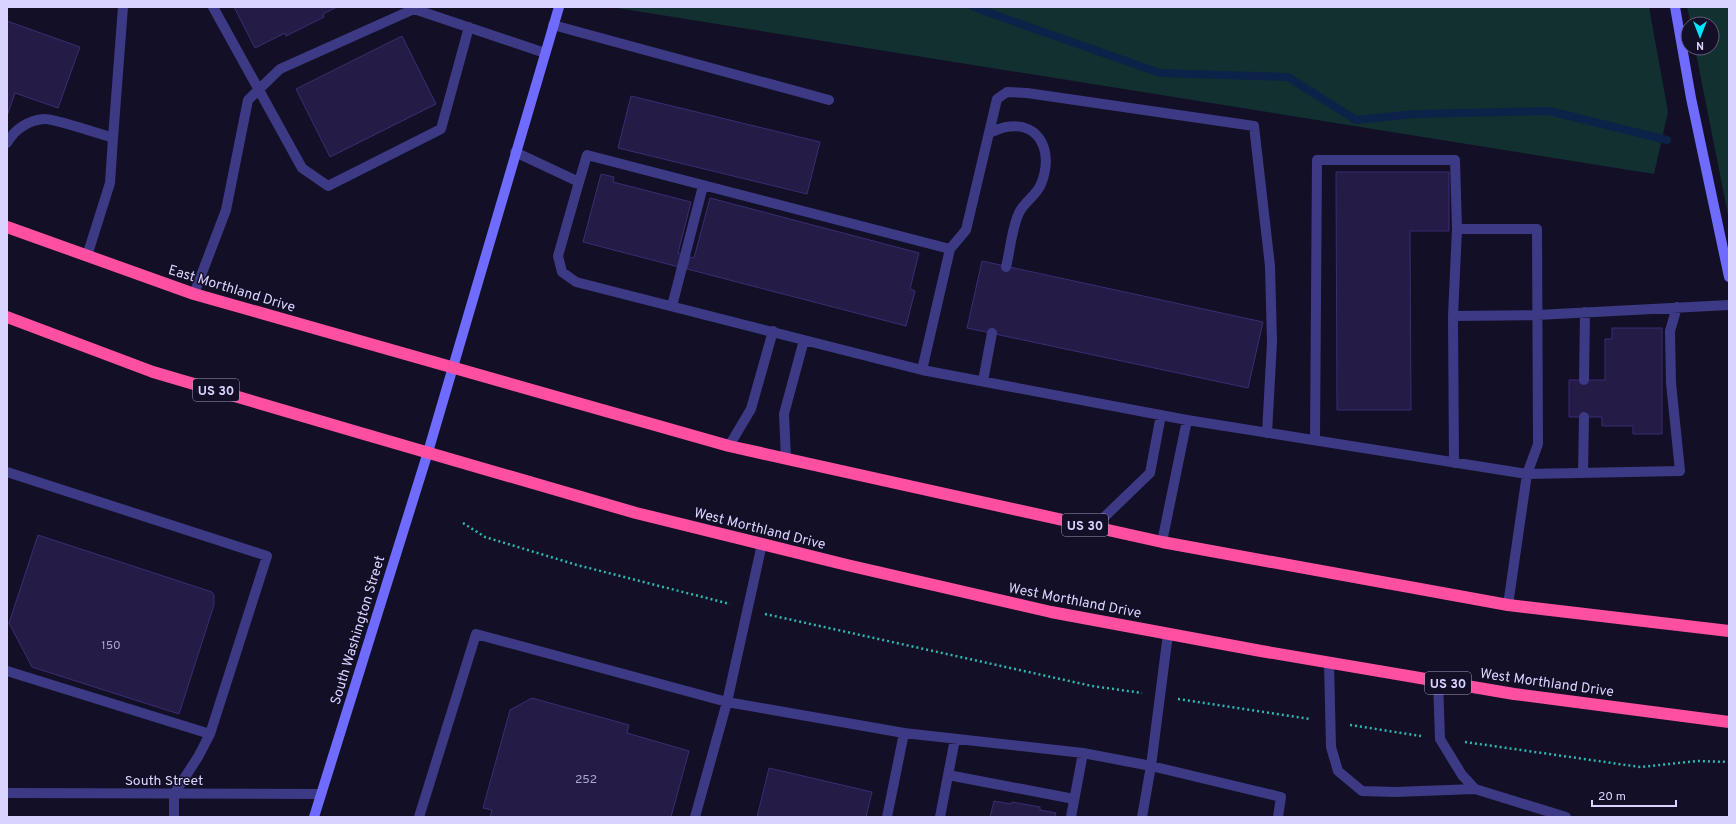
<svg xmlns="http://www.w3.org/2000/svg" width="1736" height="824" viewBox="0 0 1736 824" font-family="Overpass,sans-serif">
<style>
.green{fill:#12302f}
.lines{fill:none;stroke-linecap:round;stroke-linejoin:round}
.stream{stroke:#0c2248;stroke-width:8}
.building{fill:#241b47;stroke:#3b2d73}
.path{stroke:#2fb8b0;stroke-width:2.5;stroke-dasharray:2 3;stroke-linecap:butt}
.lane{stroke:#3d3a85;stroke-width:10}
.street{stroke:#3d3a85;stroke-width:10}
.secondary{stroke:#6f6bff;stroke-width:10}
.highway{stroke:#ff4fa3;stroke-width:12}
.labels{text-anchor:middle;stroke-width:3;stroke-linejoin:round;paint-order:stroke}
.number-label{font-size:12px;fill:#aca6d1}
.shield{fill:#130f26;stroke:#9e99be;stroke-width:1}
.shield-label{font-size:13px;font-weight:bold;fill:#d9d4ff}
.street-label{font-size:14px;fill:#d9d4ff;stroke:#130f26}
</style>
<rect width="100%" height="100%" fill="#130f26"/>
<path class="green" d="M611,7H1649L1668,112L1654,174Z
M1687,7H1729V220L1695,48H1712V24H1691Z"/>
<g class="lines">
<path class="stream" d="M973,7L1160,73L1288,77L1356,120L1415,114L1549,111L1667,140"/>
</g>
<path class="building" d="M234,7H337L323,14L324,17L286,36L285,33L255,48Z
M7,21L80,47L58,108L15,93L7,116Z
M402,36L436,104L330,157L296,89Z
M631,96L820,142L807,194L618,148Z
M1336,172H1449V231H1410L1411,410H1337Z
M601,174L614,177L613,182L691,202L678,253L682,254L679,267L583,242Z
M710,198L919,253L910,289L915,291L906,326L687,269L690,257L694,258Z
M982,261L1263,322L1248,388L967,328Z
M1612,328H1662V434H1633V426H1602V417H1569V380H1605V339H1612Z
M38,535L212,592L214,595V605L179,714L32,667L9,623Z
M532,698L629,725L627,733L689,751L671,817H490L492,810L483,808L510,710Z
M769,768L872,792L866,817H757Z
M994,801L1011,804L1012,802L1040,807V810L1056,813L1055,817H990Z"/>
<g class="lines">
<path class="path" d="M463,523L485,537L577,565L730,604
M765,614L1092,686L1142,693
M1178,699L1310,719
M1350,725L1421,736
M1465,742L1640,767L1698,761L1729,762"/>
<path class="lane" d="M213,7L302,168L328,186L441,129L469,27
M553,25L829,100
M989,133C994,131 1000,128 1006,127C1043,121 1053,156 1041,184C1037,195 1024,202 1019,213C1012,227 1010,251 1006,267
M113,138L123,7
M7,143C14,130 28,120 44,119C53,118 100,134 113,138L110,183L87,256
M515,152L579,182L558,256L562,272L576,282L922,370L1187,420L1527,474L1508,605
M579,182L587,155L950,249L922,370
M950,249L966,230L997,99L1007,92L1027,93L1254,126L1270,266L1272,342L1267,433
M194,294L226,210L248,100L280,69L414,9L545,53
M672,306L703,186
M1453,316L1537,315L1729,305
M1584,380L1585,312
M983,381L992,333
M1315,440L1317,160H1455L1457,229
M729,446L751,409L773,331
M786,459L784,414L804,340
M1454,463L1453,316L1457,229H1537L1538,444L1527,474L1680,471L1671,383L1670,331L1677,307
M7,472L267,556L210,734L198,757L174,794V817
M1583,473L1584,417
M1094,527L1150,473L1161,415
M1162,542L1187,420
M762,544L727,702L904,733L1083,753L1151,766L1168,634
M1329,663L1331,747L1338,771L1362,791L1395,792L1475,789
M7,671L210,734
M1438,681L1440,739L1462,775L1475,789L1566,817
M948,775L1074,799
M419,817L476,634L727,702L695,817
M887,817L904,733
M940,817L955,739
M1071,817L1083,753
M1142,817L1151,766L1281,797L1278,817"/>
<path class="street" d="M7,793L320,794"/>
<path class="secondary" d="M1675,7L1691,98L1729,277
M314,817L428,452L559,7"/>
<path class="highway" d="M7,227L194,294L729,446L1162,542L1508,605L1729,631
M7,317L153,372L357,432L636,513L847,565L1051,612L1261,651L1514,694L1729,722"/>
</g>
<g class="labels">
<g class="number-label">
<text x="111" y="649">150</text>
<text x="586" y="783">252</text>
</g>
<g class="shield">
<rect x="193" y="379" width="46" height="22" rx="3"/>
<rect x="1062" y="514" width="46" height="22" rx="3"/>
<rect x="1425" y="672" width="46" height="22" rx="3"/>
</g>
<g class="shield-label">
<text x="216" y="395">US 30</text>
<text x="1085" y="530">US 30</text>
<text x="1448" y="688">US 30</text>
</g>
<g class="street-label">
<text transform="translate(232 288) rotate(17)" y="5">East Morthland Drive</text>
<text transform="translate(760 528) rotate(14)" y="5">West Morthland Drive</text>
<text transform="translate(1075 600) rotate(11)" y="5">West Morthland Drive</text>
<text transform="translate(357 630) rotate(-73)" y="5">South Washington Street</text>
<text transform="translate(1547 682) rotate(8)" y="5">West Morthland Drive</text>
<text x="164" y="785">South Street</text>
</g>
</g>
<rect width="1736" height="824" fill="none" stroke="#d9d4ff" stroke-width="16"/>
<g transform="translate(1700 36) rotate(180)"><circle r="19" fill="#130f26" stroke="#625e7d"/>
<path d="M0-3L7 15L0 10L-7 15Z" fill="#00e5ff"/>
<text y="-6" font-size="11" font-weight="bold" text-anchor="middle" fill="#d9d4ff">N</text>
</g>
<path d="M1592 800v6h84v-6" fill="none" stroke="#d9d4ff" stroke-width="2"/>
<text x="1598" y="800" font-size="12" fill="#d9d4ff" stroke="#130f26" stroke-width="3" paint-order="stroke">20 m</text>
</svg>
